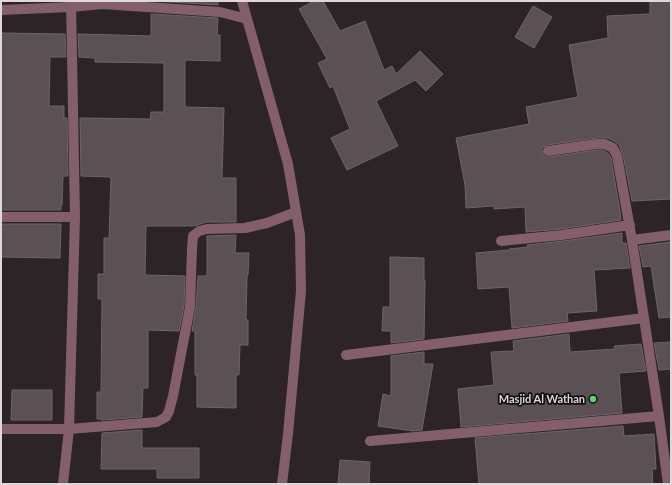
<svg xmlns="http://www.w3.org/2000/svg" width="672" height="485" viewBox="0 0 672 485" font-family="Lato,sans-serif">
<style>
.building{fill:#5b5154;stroke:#6f6568}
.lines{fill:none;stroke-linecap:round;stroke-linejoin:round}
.minor{stroke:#845f6b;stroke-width:10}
.poi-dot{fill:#54d672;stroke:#120e0f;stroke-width:1.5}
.labels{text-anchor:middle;stroke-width:3.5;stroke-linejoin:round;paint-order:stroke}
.poi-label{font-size:11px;font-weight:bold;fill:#ded8d9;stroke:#120e0f;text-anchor:end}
</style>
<rect width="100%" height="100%" fill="#2c2426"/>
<path class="building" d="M154,1H218V5Z
M314,1H323L340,31L365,21L384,70L392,66L396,74L420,51L443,74L426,91L415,80L376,101L398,146L347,170L331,138L350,129L333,86L330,88L318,63L327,59L299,9Z
M650,1H671V199L632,201L623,155L619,145L616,142L608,138H596L547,145L542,148V152L545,157H549L596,150H603L608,153L611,158L620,211L621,220L561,229L526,232L525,207L494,209V206L466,208L465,185L456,138L529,124L526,107L578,97L569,45L608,38L607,16L650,14Z
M533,6L552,17L534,48L515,37Z
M151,14L218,18L217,35H220V61L185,60V107L224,108L222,178H236V222H207L197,225L194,226H146L145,275L185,276L184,306L179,331L148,330V388H143L142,417L102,420V419H97V392H101L102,299H98V274H104V238H109L111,177L81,176L80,118L150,119L151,112H164V63L95,62V58L79,57L78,34L151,36Z
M1,33L65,34L66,57H50L49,106H64V118H67L68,176H63L62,205H61V210H1Z
M1,224H61L60,258L1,257Z
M622,233V243H626L630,268L594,270L597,311L567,313L568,321L512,328L509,287L478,289L476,253L509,250V249L528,247L527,245L563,241Z
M236,235L235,253H249L248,275H247L246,320H248V345H240L239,375H236V408L197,407V375H195V331H192L196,307L198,276H207V236Z
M671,242V317L659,318L651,266L643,267L639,246Z
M390,257L424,258V280H425L424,339L391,343V331H382L383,307H390Z
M569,334L570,352L615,349L614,346L641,344L646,371L619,373L622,413L461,427L458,389L494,385L491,352L514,351L513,341Z
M671,342V369L659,370L654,343Z
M424,352V364H433L422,430L413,431L378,426L383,394L391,396V356Z
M12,390H52V420H11Z
M623,426L624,436L654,434L656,469H652L653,484H479L475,438Z
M142,430V448H199V478H157V469H101L102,433Z
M340,460L370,462L369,484H338Z"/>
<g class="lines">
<path class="minor" d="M242,1L288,164L300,235L301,291L288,434L282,484
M1,10L71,7L102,4L220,12L247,19
M548,151L596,144H605L613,148L617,156L632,240L659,416L668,484
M1,217H75
M632,240L671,235
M501,241L562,235L630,225
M346,355L644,318
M1,429H69L157,422L166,417L169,411L173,396L190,307L192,249L193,236L199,231L207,229L245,228L267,223L296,212
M370,441L659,416
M63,484L69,429L75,217L71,1"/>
</g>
<circle class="poi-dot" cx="593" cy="399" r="4"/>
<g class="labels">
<g class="poi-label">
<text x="585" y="403">Masjid Al Wathan</text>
</g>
</g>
<rect width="672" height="485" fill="none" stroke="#ded8d9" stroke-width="4"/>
</svg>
